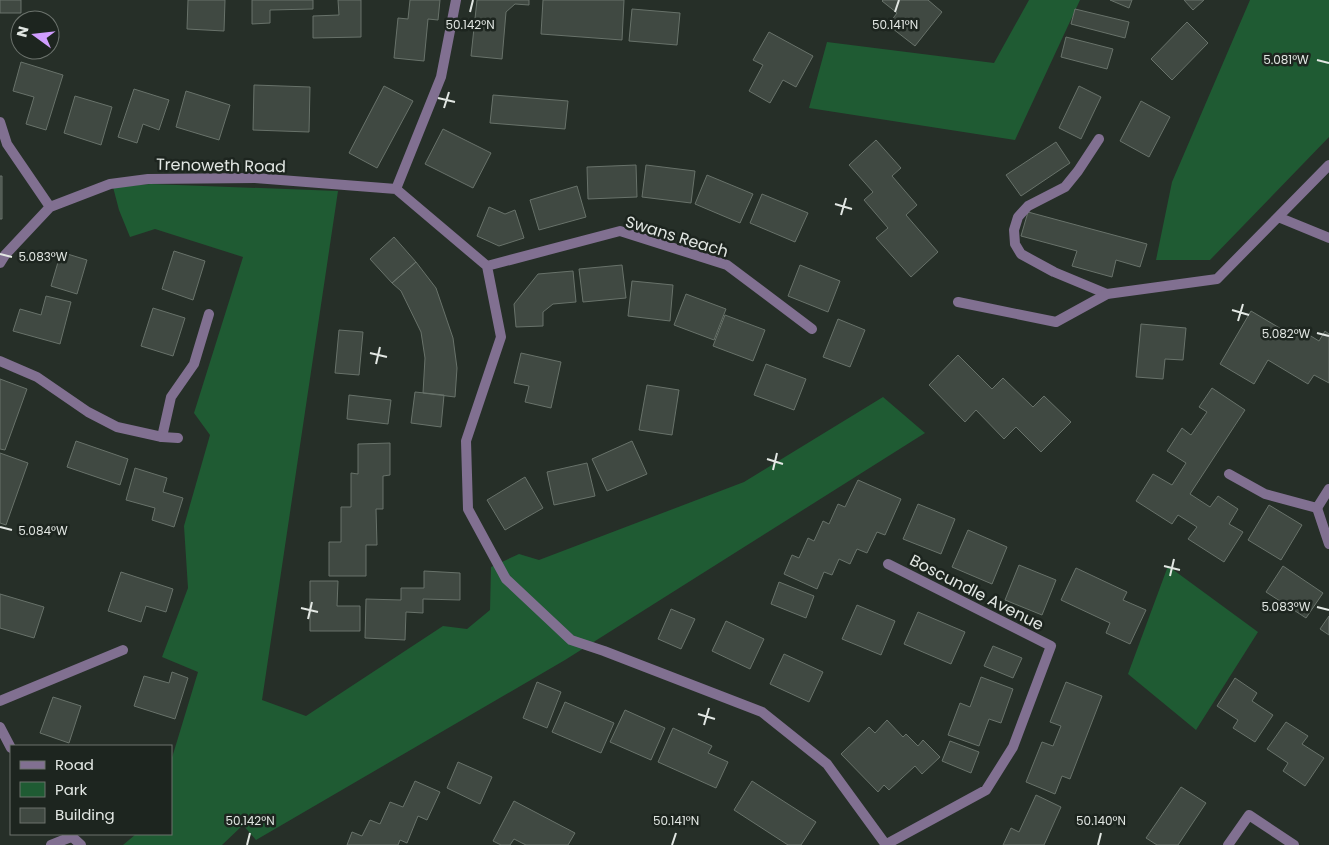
<svg xmlns="http://www.w3.org/2000/svg" width="1329" height="845" viewBox="0 0 1329 845" font-family="Poppins,sans-serif">
<style>
.green{fill:#1f5b33}
.building{fill:#404942;stroke:#68726a}
.lines{fill:none;stroke-linecap:round;stroke-linejoin:round}
.lane{stroke:#817091;stroke-width:10}
.street{stroke:#817091;stroke-width:10}
.ticks{fill:none;stroke:#e2e7e3;stroke-width:2}
.labels{text-anchor:middle;stroke-width:5;stroke-linejoin:round;paint-order:stroke}
.street-label{font-size:16px;fill:#e2e7e3;stroke:#1d251f}
.ticks-label{font-size:12px;text-anchor:middle;fill:#e2e7e3;stroke:#1d251f;stroke-width:5;stroke-linejoin:round;paint-order:stroke}
</style>
<rect width="100%" height="100%" fill="#262f28"/>
<path class="green" d="M1029,0H1080L1015,140L809,108L827,42L994,63Z
M1250,0H1329V137L1210,260H1156L1172,182Z
M151,184L338,191L262,700L306,716L443,626L467,629L490,610L491,567L519,554L539,560L744,482L883,397L925,433L565,660L256,840L243,825L222,845H123L136,834H171V761L198,672L162,657L188,588L184,526L210,435L194,413L243,257L155,229L130,237L119,210L113,187Z
M1168,566L1258,632L1196,730L1128,674Z"/>
<path class="building" d="M0,0H21V13H0Z
M188,0H225L224,31L187,29Z
M252,0H313V9L270,10V23L252,24Z
M338,0H361V37L313,38V16L339,15Z
M410,0H440L438,20L428,19L424,61L394,58L398,18L408,19Z
M477,0H529V5L515,4L506,12L502,59L471,56Z
M543,0H624L622,40L541,34Z
M883,0H928L942,12L915,46L888,25L897,13L882,1Z
M1110,0H1132L1129,8Z
M1184,0H1204L1193,10Z
M632,9L680,13L677,45L629,41Z
M1075,9L1129,22L1125,38L1071,24Z
M1187,22L1208,43L1172,80L1151,59Z
M769,32L813,56L796,87L783,80L770,103L749,91L763,65L753,60Z
M1066,37L1113,49L1107,69L1061,57Z
M21,62L63,75L46,130L26,124L34,97L13,91Z
M254,85L310,87L309,132L253,130Z
M384,86L413,101L377,168L349,153Z
M1079,86L1101,97L1081,139L1059,128Z
M134,89L169,100L159,130L143,124L137,143L118,137Z
M186,91L230,105L219,140L176,127Z
M493,95L568,101L565,129L490,123Z
M75,96L112,107L101,145L64,133Z
M1141,101L1170,117L1149,157L1120,141Z
M443,129L491,153L473,188L425,164Z
M876,140L901,168L892,176L917,205L906,215L938,252L911,277L876,238L888,228L864,200L873,192L849,165Z
M1056,142L1070,163L1021,196L1006,175Z
M636,165L637,197L588,199L587,167Z
M646,165L695,171L691,203L642,197Z
M707,175L753,194L740,223L695,204Z
M0,176H2V219H0Z
M577,186L586,217L539,230L530,200Z
M762,194L808,213L795,242L750,223Z
M489,207L505,214L515,210L524,238L499,246L477,236Z
M1028,212L1147,244L1140,267L1116,260L1112,277L1072,266L1077,251L1021,236Z
M394,237L416,262L392,283L370,259Z
M174,251L205,261L193,300L162,289Z
M61,252L87,260L77,294L51,286Z
M416,262L436,288L453,338L457,368L455,397L423,393L425,358L421,332L401,291L392,283Z
M622,265L626,298L583,302L579,269Z
M800,265L840,281L828,312L788,296Z
M573,271L576,302L553,304L543,312V326L516,327L514,304L538,274Z
M632,281L673,285L670,321L628,316Z
M686,294L726,309L714,340L674,325Z
M46,296L71,302L60,344L13,331L20,309L41,315Z
M153,308L185,318L173,356L141,346Z
M1251,311L1288,333L1296,327L1319,341L1325,331L1329,334V383L1314,375L1308,384L1268,360L1254,384L1220,364Z
M725,315L765,330L753,361L713,346Z
M838,319L865,330L850,367L823,357Z
M1141,324L1186,328L1183,360L1165,359L1163,379L1136,377Z
M339,330L363,332L359,375L335,373Z
M521,353L561,362L551,408L525,402L529,386L514,383Z
M958,355L992,389L1003,378L1033,407L1044,396L1071,422L1041,452L1016,427L1004,439L976,410L965,422L929,385Z
M766,364L806,379L794,410L754,395Z
M0,379L27,389L5,450L0,449Z
M647,385L679,390L672,435L639,430Z
M1212,388L1245,410L1190,494L1210,507L1218,496L1238,509L1229,524L1243,532L1224,562L1188,539L1197,527L1178,515L1172,524L1136,501L1153,474L1172,485L1186,463L1167,451L1182,428L1191,435L1207,412L1199,407Z
M415,392L444,395L441,427L411,423Z
M349,395L391,400L388,424L347,419Z
M76,441L128,459L120,485L67,467Z
M632,441L647,474L607,491L592,459Z
M390,443V475L383,476V509H376L377,545H366V576H329V542H341V507H351V473L358,474V444Z
M0,453L28,463L6,525L0,523Z
M587,463L595,496L554,505L547,472Z
M135,468L167,478L163,492L183,498L174,527L152,520L155,508L126,500Z
M525,477L543,508L505,530L487,500Z
M858,480L901,499L885,535L877,532L867,553L857,549L850,564L839,559L832,575L824,572L817,589L784,574L792,555L799,558L808,538L814,541L823,521L829,524L838,504L845,507Z
M918,504L955,519L941,554L903,539Z
M1269,505L1302,525L1281,560L1248,540Z
M968,530L1007,547L992,584L952,567Z
M1019,565L1056,580L1042,615L1005,600Z
M1283,566L1323,593L1306,618L1266,592Z
M1076,568L1127,592L1123,600L1146,610L1130,644L1106,633L1110,623L1061,600Z
M424,571L460,573V600L423,599V613L406,612L405,640L365,638L366,599L401,600V588H424Z
M121,572L173,589L166,612L146,606L141,622L108,611Z
M310,581H338L337,606H360V631H310Z
M779,582L814,596L806,618L771,604Z
M0,594L44,607L34,638L0,628Z
M857,605L895,621L881,655L842,639Z
M671,609L695,619L681,649L658,639Z
M918,612L965,632L951,664L904,644Z
M1329,616V635L1320,629Z
M726,621L764,639L750,669L712,651Z
M993,646L1022,658L1013,678L984,666Z
M784,654L823,672L809,702L770,684Z
M172,672L188,678L175,719L134,706L144,676L169,683Z
M981,677L1013,689L1001,723L989,719L979,746L948,735L960,703L970,707Z
M1235,678L1257,693L1252,701L1273,715L1255,742L1233,728L1238,720L1217,706Z
M537,682L561,692L547,728L523,718Z
M1066,682L1102,696L1070,779L1062,776L1055,794L1026,782L1042,742L1053,746L1061,726L1050,722Z
M53,697L81,706L69,743L40,733Z
M565,702L614,723L601,753L552,732Z
M625,710L665,728L651,760L610,742Z
M887,720L903,737L906,734L918,746L923,740L940,757L922,774L915,766L889,790L884,785L878,792L841,754L869,727L875,733Z
M1286,722L1308,736L1302,744L1324,758L1305,786L1283,771L1288,763L1267,749Z
M673,728L712,746L708,753L728,762L716,788L658,762Z
M950,741L979,752L971,773L942,761Z
M458,762L492,777L480,804L447,788Z
M415,781L440,792L427,820L418,816L407,843L400,840L398,845H347L352,832L362,836L370,820L380,824L390,802L403,807Z
M752,781L816,822L801,845H788L734,810Z
M1181,787L1206,803L1178,845H1157L1146,838Z
M1036,795L1061,807L1044,845H1003L1011,828L1019,832Z
M514,801L575,833L568,845H526L514,839L510,845H501L493,841Z"/>
<g class="lines">
<path class="lane" d="M1099,139L1078,171L1065,187L1028,206L1018,217L1014,230L1015,244L1021,254L1054,272L1107,294
M162,437L171,397L194,364L209,314
M1229,474L1265,494L1317,508L1329,489"/>
<path class="street" d="M0,122L7,144L50,207
M396,189L487,266L501,337L466,441L468,509L506,579L571,640L604,651L762,712L827,764L886,845
M396,189L441,77L456,0
M1278,217L1329,238
M0,263L5,255L50,207L110,184L148,179L255,178L396,189
M487,266L620,231L727,265L812,329
M958,302L1056,322L1107,294L1217,279L1329,165
M0,361L37,377L88,412L117,427L162,437L178,438
M1317,508L1329,544
M0,701L123,650
M0,727L11,748
M69,834L81,845
M51,845L71,837
M885,845L986,790L1013,747L1051,646L888,564
M1228,845L1249,815L1294,845"/>
</g>
<path class="ticks" d="M470,12L473,0M895,12L899,0M1317,60L1329,63M438,98L455,102M444,108L449,92M835,204L852,209M841,215L846,198M0,254L12,257M1232,310L1249,315M1238,321L1243,304M1317,333L1329,336M370,353L387,357M376,364L380,347M767,459L783,464M773,470L777,453M0,527L12,530M1164,566L1180,570M1170,576L1174,559M1317,607L1329,610M301,608L318,612M308,619L312,602M698,714L715,719M704,725L709,708M247,845L250,833M672,845L676,833M1098,845L1101,833"/>
<g class="labels">
<g class="street-label">
<text transform="translate(221 165) rotate(1)" y="6">Trenoweth Road</text>
<text transform="translate(677 236) rotate(17)" y="6">Swans Reach</text>
<text transform="translate(977 592) rotate(27)" y="6">Boscundle Avenue</text>
</g>
</g>
<g class="ticks-label">
<text x="470" y="29">50.142°N</text>
<text x="895" y="29">50.141°N</text>
<text x="1286" y="64">5.081°W</text>
<text x="43" y="261">5.083°W</text>
<text x="1286" y="338">5.082°W</text>
<text x="43" y="535">5.084°W</text>
<text x="1286" y="611">5.083°W</text>
<text x="250" y="825">50.142°N</text>
<text x="676" y="825">50.141°N</text>
<text x="1101" y="825">50.140°N</text>
</g>
<rect x="10" y="745" width="162" height="90" fill="#1d251f" stroke="#6c736d"/>
<rect x="20" y="761" width="25" height="8" fill="#817091" stroke="#6c736d"/>
<text x="55" y="770" font-size="15" fill="#e2e7e3">Road</text>
<rect x="20" y="782" width="25" height="15" fill="#1f5b33" stroke="#6c736d"/>
<text x="55" y="795" font-size="15" fill="#e2e7e3">Park</text>
<rect x="20" y="808" width="25" height="15" fill="#404942" stroke="#6c736d"/>
<text x="55" y="820" font-size="15" fill="#e2e7e3">Building</text>
<g transform="translate(35 35) rotate(285)"><circle r="24" fill="#1d251f" stroke="#6c736d"/>
<path d="M0-4L9 19L0 12L-9 19Z" fill="#d09dfe"/>
<text y="-8" font-size="14" font-weight="bold" text-anchor="middle" fill="#e2e7e3">N</text>
</g>
</svg>
